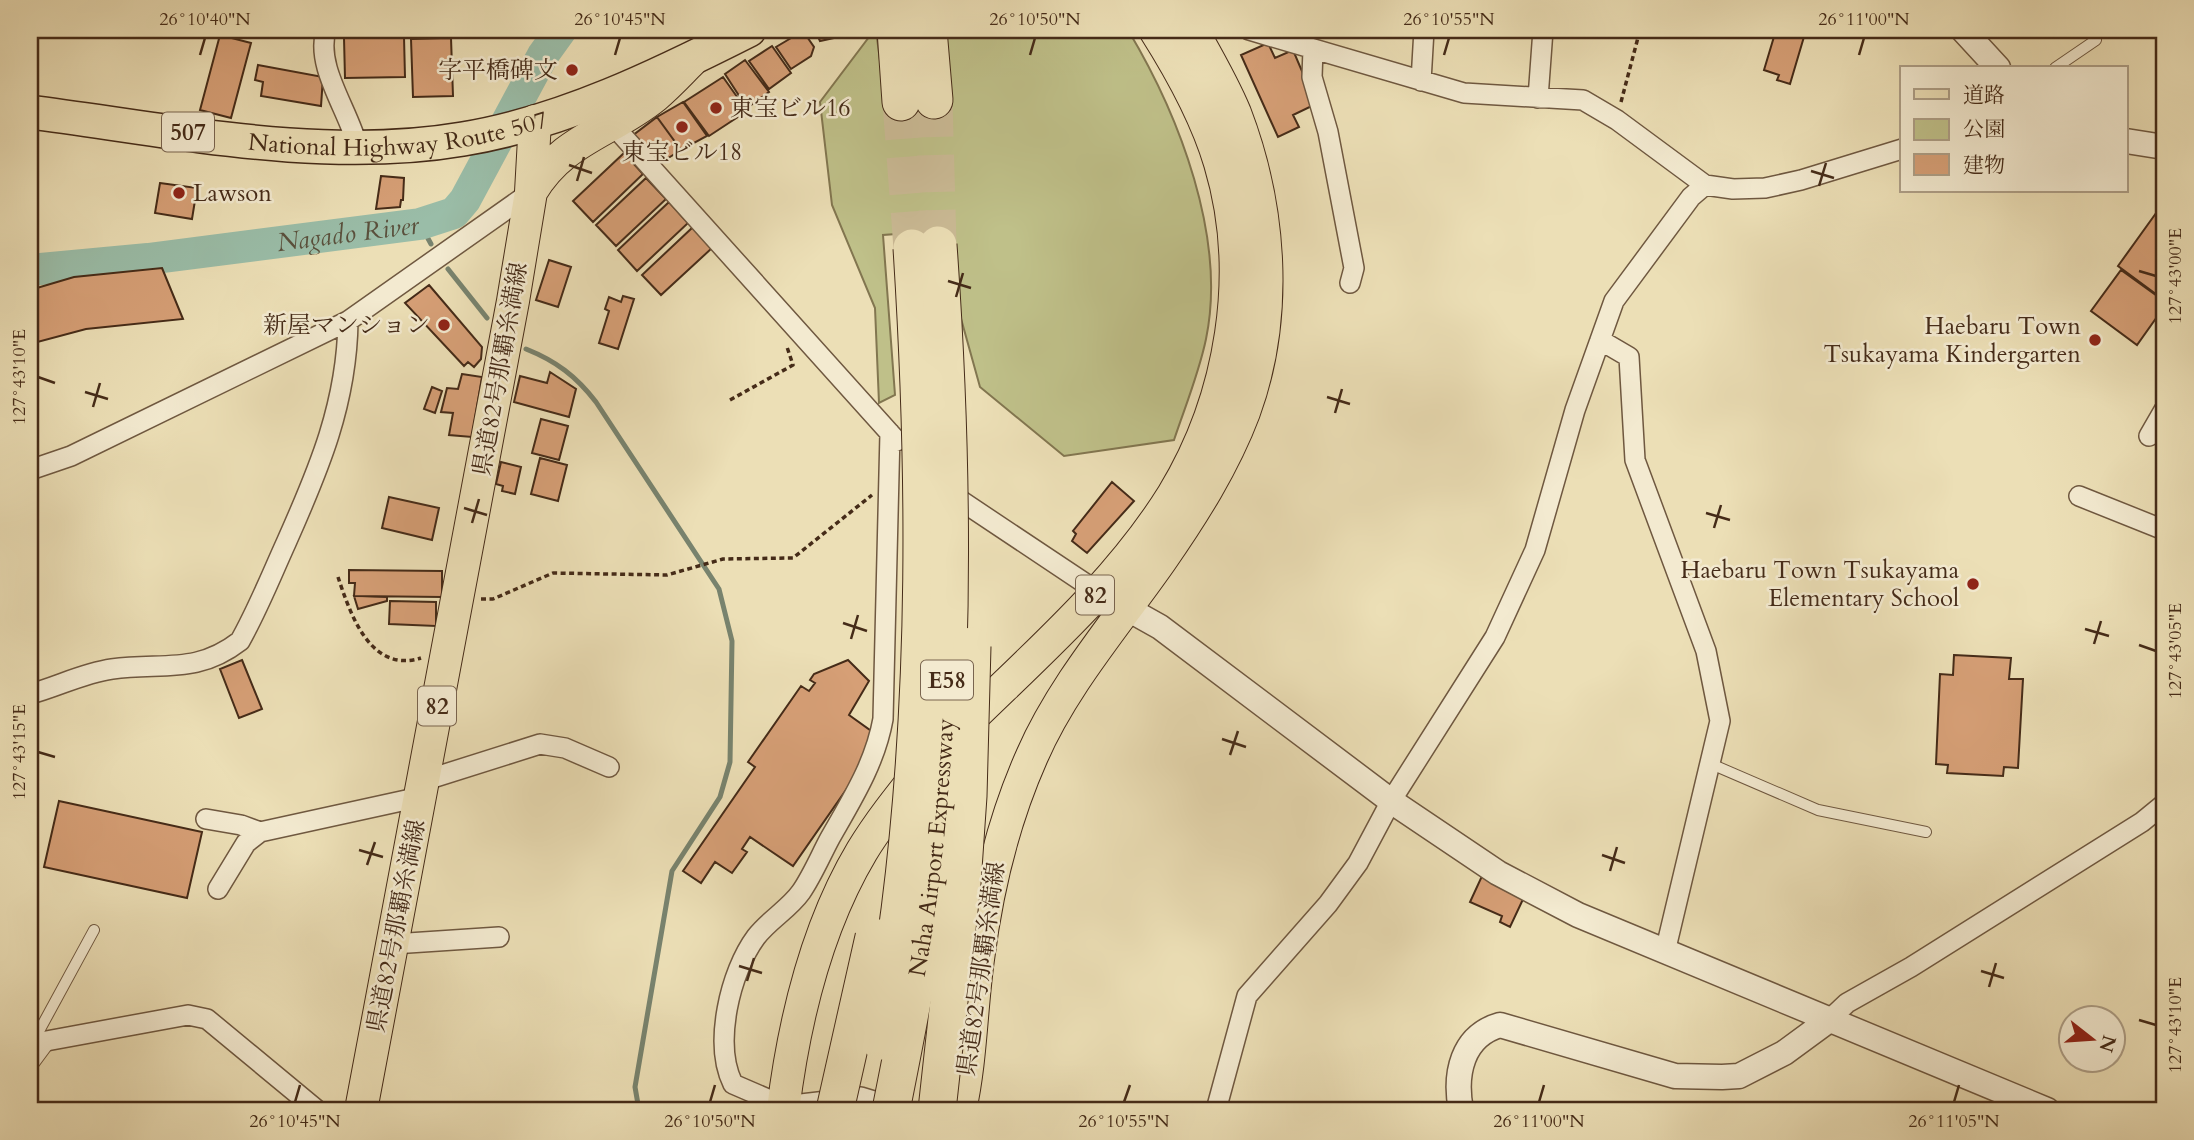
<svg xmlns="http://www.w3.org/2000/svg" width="2194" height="1140" viewBox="0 0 2194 1140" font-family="Cardo,'Noto Serif JP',serif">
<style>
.green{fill:#bfc089;stroke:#827650;stroke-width:2}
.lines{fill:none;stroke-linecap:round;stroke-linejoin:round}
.stream{stroke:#78836e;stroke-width:5}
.river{stroke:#9abda8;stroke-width:32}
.building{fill:#d69f76;stroke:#452b18;stroke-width:2}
.motorway-tunnel{stroke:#cbbb96;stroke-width:37;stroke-dasharray:37 18;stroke-linecap:butt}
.service-casing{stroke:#6f5840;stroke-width:12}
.minor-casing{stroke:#6f5840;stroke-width:22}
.tertiary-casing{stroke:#6f5840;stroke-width:27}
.primary-casing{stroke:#452b18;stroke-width:34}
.trunk-casing{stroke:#452b18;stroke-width:36}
.motorway-casing{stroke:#452b18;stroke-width:39}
.path{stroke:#452b18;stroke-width:3.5;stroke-dasharray:5 3.5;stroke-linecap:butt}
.service{stroke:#f3ead0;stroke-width:10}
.minor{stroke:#f3ead0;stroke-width:19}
.tertiary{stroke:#f3ead0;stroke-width:24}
.primary{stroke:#ecdfb6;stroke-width:32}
.trunk{stroke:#ecdfb6;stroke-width:33}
.motorway{stroke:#ecdfb6;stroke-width:37}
.motorway-bridge-casing{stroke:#452b18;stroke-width:39;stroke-linecap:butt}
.motorway-bridge{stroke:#ecdfb6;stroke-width:37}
.ticks{fill:none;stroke:#452b18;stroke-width:2.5}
.poi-dot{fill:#8f2418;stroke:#f3ead0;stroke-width:2.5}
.labels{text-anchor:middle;stroke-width:5;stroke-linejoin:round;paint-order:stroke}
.shield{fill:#f3ead0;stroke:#79644f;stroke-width:2}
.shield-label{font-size:23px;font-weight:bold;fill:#452b18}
.poi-label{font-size:24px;fill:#452b18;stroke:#f3ead0;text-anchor:end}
.street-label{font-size:24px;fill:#452b18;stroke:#f3ead0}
.water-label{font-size:26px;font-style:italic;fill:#5a503c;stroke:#f3ead0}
.neatline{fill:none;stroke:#452b18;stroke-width:2.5}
.ticks-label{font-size:18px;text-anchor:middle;fill:#452b18}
</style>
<rect width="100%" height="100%" fill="#ecdfb6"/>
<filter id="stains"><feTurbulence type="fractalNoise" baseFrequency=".00286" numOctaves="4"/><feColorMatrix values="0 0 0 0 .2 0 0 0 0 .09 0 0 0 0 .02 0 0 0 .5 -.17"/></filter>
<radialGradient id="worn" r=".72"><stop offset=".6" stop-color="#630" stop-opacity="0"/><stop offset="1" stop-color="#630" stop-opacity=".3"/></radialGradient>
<path class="green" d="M868,30H876L886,107L940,30H1128C1179,115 1227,238 1206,339C1199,373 1185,407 1174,440L1064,456L980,387L960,315L953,230L883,235L895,395L879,403L875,308L832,205L820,102L869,37Z"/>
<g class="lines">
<path class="stream" d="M420,224L431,244
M448,269L487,318
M526,349C556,361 576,376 596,402L719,589L732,641L730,762L720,797L672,871L635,1087L639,1110"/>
<path class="river" id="s1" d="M30,270L148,259L420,224L454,213L465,200L543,55L561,30"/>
</g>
<path class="building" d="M815,30H866V31L820,41Z
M1776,30H1806L1790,84L1777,80L1779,75L1764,70Z
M803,31L814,47L811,56L791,69L776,47Z
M220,35L251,43L231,118L200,110Z
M404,37L405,77L345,78L344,38Z
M451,38L453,96L413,97L411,39Z
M1268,43L1275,58L1293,50L1316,104L1293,115L1299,127L1278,137L1241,55Z
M772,46L791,73L769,89L749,61Z
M745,60L769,92L747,108L725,74Z
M258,65L323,77L321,106L261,96L263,82L255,80Z
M723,77L747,111L709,136L684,102Z
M683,102L707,136L681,150L657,117Z
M657,117L681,150L657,165L632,136Z
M624,153L643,174L593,222L573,201Z
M381,176L404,178L403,200H401L400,207L376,209Z
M646,178L666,199L616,246L596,225Z
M160,183L197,188L192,219L155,213Z
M669,202L688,223L637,271L618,250Z
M2164,202V300L2118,266Z
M693,227L712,248L661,295L642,275Z
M549,260L571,267L558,307L536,300Z
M162,268L183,319L86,329L30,344V290L74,277Z
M2121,270L2164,301V307L2137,345L2091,311Z
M429,285L482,347L481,359L474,367L468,362L464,366L405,303Z
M623,296L634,299L618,349L599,343L609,311L605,309L609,297L621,302Z
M550,372L576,389L569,417L514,402L520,376L547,383Z
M462,374L482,377L472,437L449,435L453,413L441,412L447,388L458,389Z
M432,387L442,391L435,413L424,409Z
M541,419L568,426L559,460L532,453Z
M540,458L567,465L558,501L531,494Z
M501,462L521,467L515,494L502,491L503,486L496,484Z
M1112,482L1134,501L1087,553L1072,541L1076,534L1073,531Z
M389,497L439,508L432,540L382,528Z
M349,570L442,571V597L354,596L355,583H349Z
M354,596L387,597V601L358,609Z
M390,601L436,602V626L389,624Z
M1954,655L2011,658L2009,679H2023L2018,768L2004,767L2003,776L1947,773L1948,765L1936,764L1940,674L1953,675Z
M242,660L262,709L239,718L220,669Z
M848,660L869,681L849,715L874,733L864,764L793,866L750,837L742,849L747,852L732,873L715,862L701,883L683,871L755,767L748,762L801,686L809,691L815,683L810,680L814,674Z
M59,801L202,832L187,898L44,867Z
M1482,876L1525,895L1510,927L1500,922L1502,916L1470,902Z"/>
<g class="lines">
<path class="motorway-tunnel" d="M934,100L938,245
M901,102L912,248"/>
<defs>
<path id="service" d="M2055,68L2096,40
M1711,764L1818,810L1926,832
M32,1044L94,930
M30,1069L50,1042"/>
<path id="minor" d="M326,30C315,68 349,110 358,148
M1249,30L1464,93L1583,100L1617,120L1705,185L1733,189L1765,188L1801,180L1902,149
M1313,49L1312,77L1328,132L1354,268L1350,283
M1421,81L1424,30
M1538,98L1543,30
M612,124L897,441
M1600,340L1629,357L1635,460L1706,651L1720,721L1665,952
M890,433L883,719C875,764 851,801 829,840C820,857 812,876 801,892C789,909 769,920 756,937C730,972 713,1044 733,1084L784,1106L861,1097L897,1108
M2149,436L2164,410
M30,470L71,456L348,321L531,192
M948,492L1098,592
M2079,496L2164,530
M30,694C57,687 83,673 112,669C162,662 196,675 240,641C258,609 271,576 286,543C319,469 347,403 348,321
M423,781L540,744L565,748L609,767
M206,819L241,825L260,832
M218,889L246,843L260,832L420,797
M393,944L499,937
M1829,1020L1847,1003L1911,967L2142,822L2164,804
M30,1044L188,1015L207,1019L317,1110
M1216,1110L1247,996L1328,904L1358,863L1391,801L1495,637L1535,550L1575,410L1614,301L1691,197L1705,185"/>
<path id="tertiary" d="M1963,30L1998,68
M2126,141L2164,147
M1110,599L1160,627L1391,801L1498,873L1578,915L2047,1110
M1461,1110C1454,1074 1462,1036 1500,1025L1675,1076L1722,1077L1739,1076L1784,1053L1829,1020"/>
<path id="primary" d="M531,192C562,139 611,132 655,96C668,85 679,73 691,61
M959,730C1034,656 1117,585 1173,495C1232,398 1253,273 1220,163C1206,116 1181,71 1155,30
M361,1110L513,301L531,192L535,121
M783,1110C794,1021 816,928 862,851C879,823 899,798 919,773
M960,1110C971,1060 971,1010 978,959C987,888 1003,821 1032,756C1063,685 1117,623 1161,560C1193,514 1224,465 1244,412C1279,317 1271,207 1235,113C1223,84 1207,57 1192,30"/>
<g id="trunk">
<path id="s2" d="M30,112C170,130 323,163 463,139C562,123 660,75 749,30"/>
</g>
<path id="motorway" d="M896,30L901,102
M928,30L934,100"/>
</defs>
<use href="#service" class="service-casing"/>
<use href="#minor" class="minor-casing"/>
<use href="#tertiary" class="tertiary-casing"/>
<use href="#primary" class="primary-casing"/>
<use href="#trunk" class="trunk-casing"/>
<use href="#motorway" class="motorway-casing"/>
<path class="path" d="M1621,102L1640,30
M730,400L793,365L787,347
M338,577C350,613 370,674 421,658
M481,599H493L553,573L667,575L723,559L793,558L872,495"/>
<use href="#service" class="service"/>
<use href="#minor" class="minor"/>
<use href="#tertiary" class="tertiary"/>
<use href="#primary" class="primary"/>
<use href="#trunk" class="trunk"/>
<use href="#motorway" class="motorway"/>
<defs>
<g id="motorway-bridge">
<path d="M880,1041C889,997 894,953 900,910C928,690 926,468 912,248"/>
<path d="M835,1110L874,937"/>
<path id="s3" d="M891,1110C909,1020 927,930 936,838C956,642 952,442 938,245"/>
<path d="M937,1110L962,883L968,796L972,646"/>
</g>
</defs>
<use href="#motorway-bridge" class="motorway-bridge-casing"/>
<use href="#motorway-bridge" class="motorway-bridge"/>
</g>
<path class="ticks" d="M200,55L205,38M615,55L620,38M1030,55L1035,38M1444,55L1449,38M1859,55L1864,38M569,165L592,173M1811,171L1834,178M577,181L584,157M1819,186L1826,163M2139,271L2156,276M948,281L971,288M956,297L963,273M38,377L55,383M85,392L108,399M1327,397L1350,404M93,407L100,383M1335,413L1342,389M464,508L487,515M1706,513L1730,520M472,523L479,499M1714,528L1721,505M843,623L867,631M2085,629L2109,636M851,639L858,615M2094,644L2101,621M2139,645L2156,651M1222,739L1246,747M38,752L55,757M1230,755L1238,731M359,850L383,857M1602,855L1625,863M367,865L375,842M1610,871L1617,847M739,966L762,973M1981,971L2004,978M747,981L754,958M1989,987L1996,963M2139,1020L2156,1025M295,1102L300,1085M710,1102L715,1085M1124,1102L1130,1085M1539,1102L1544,1085M1954,1102L1959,1085"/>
<g class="poi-dot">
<circle cx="572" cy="70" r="7"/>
<circle cx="716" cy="108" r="7"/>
<circle cx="682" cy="127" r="7"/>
<circle cx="179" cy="193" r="7"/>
<circle cx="444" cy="325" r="7"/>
<circle cx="2095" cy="340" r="7"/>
<circle cx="1973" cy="584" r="7"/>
</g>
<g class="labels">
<g class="shield">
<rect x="162" y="112.5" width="52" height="39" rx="5"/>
<rect x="1076" y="575.5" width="38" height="39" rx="5"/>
<rect x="921" y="660.5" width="52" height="39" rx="5"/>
<rect x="418" y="686.5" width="38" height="39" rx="5"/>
</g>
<g class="shield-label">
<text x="188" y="140">507</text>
<text x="1095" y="603">82</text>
<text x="947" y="688">E58</text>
<text x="437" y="714">82</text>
</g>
<g class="poi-label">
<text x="558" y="78">字平橋碑文</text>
<text x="730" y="116" text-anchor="start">東宝ビル16</text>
<text x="682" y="160" text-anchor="middle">東宝ビル18</text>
<text x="193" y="201" text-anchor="start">Lawson</text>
<text x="430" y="333">新屋マンション</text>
<text x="2081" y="334">Haebaru Town<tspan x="2081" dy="28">Tsukayama Kindergarten</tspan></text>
<text x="1959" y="578">Haebaru Town Tsukayama<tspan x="1959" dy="28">Elementary School</tspan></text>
</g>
<g class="street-label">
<text dy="8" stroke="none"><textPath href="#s2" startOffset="371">National Highway Route 507</textPath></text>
<text transform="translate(500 369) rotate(-80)" y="8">県道82号那覇糸満線</text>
<text dy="8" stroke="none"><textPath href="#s3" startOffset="266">Naha Airport Expressway</textPath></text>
<text transform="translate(396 926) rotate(-79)" y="8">県道82号那覇糸満線</text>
<text transform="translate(981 969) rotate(-82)" y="8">県道82号那覇糸満線</text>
</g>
<g class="water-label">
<text dy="9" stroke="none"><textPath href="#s1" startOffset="320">Nagado River</textPath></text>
</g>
</g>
<rect width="2194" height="1140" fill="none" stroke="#ecdfb6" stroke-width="77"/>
<rect x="1900" y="66" width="228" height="126" fill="#f3ead0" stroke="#ad9e86" stroke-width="2"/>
<rect x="1914" y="89" width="35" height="10" fill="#ecdfb6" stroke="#ad9e86" stroke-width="2"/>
<text x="1963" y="102" font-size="21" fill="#452b18">道路</text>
<rect x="1914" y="119" width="35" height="21" fill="#bfc089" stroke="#ad9e86" stroke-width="2"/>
<text x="1963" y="136" font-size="21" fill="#452b18">公園</text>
<rect x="1914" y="154" width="35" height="21" fill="#d69f76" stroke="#ad9e86" stroke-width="2"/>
<text x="1963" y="172" font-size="21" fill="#452b18">建物</text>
<g transform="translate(2092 1039) rotate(107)"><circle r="33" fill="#f3ead0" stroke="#ad9e86" stroke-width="2"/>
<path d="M0-5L12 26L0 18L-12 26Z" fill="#8f2418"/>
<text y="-10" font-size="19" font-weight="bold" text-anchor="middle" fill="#452b18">N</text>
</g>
<rect x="38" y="38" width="2118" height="1064" class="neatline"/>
<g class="ticks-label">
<text x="205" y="25">26°10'40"N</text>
<text x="620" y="25">26°10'45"N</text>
<text x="1035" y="25">26°10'50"N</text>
<text x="1449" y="25">26°10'55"N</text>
<text x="1864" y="25">26°11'00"N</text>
<text transform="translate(2175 276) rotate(-90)" y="6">127°43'00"E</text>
<text transform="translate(19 377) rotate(-90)" y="6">127°43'10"E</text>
<text transform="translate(2175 651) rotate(-90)" y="6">127°43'05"E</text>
<text transform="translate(19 752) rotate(-90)" y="6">127°43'15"E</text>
<text transform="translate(2175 1025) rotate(-90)" y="6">127°43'10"E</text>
<text x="295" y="1127">26°10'45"N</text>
<text x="710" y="1127">26°10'50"N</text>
<text x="1124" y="1127">26°10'55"N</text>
<text x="1539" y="1127">26°11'00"N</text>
<text x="1954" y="1127">26°11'05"N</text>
</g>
<rect width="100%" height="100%" filter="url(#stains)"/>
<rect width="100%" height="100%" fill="url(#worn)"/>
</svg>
